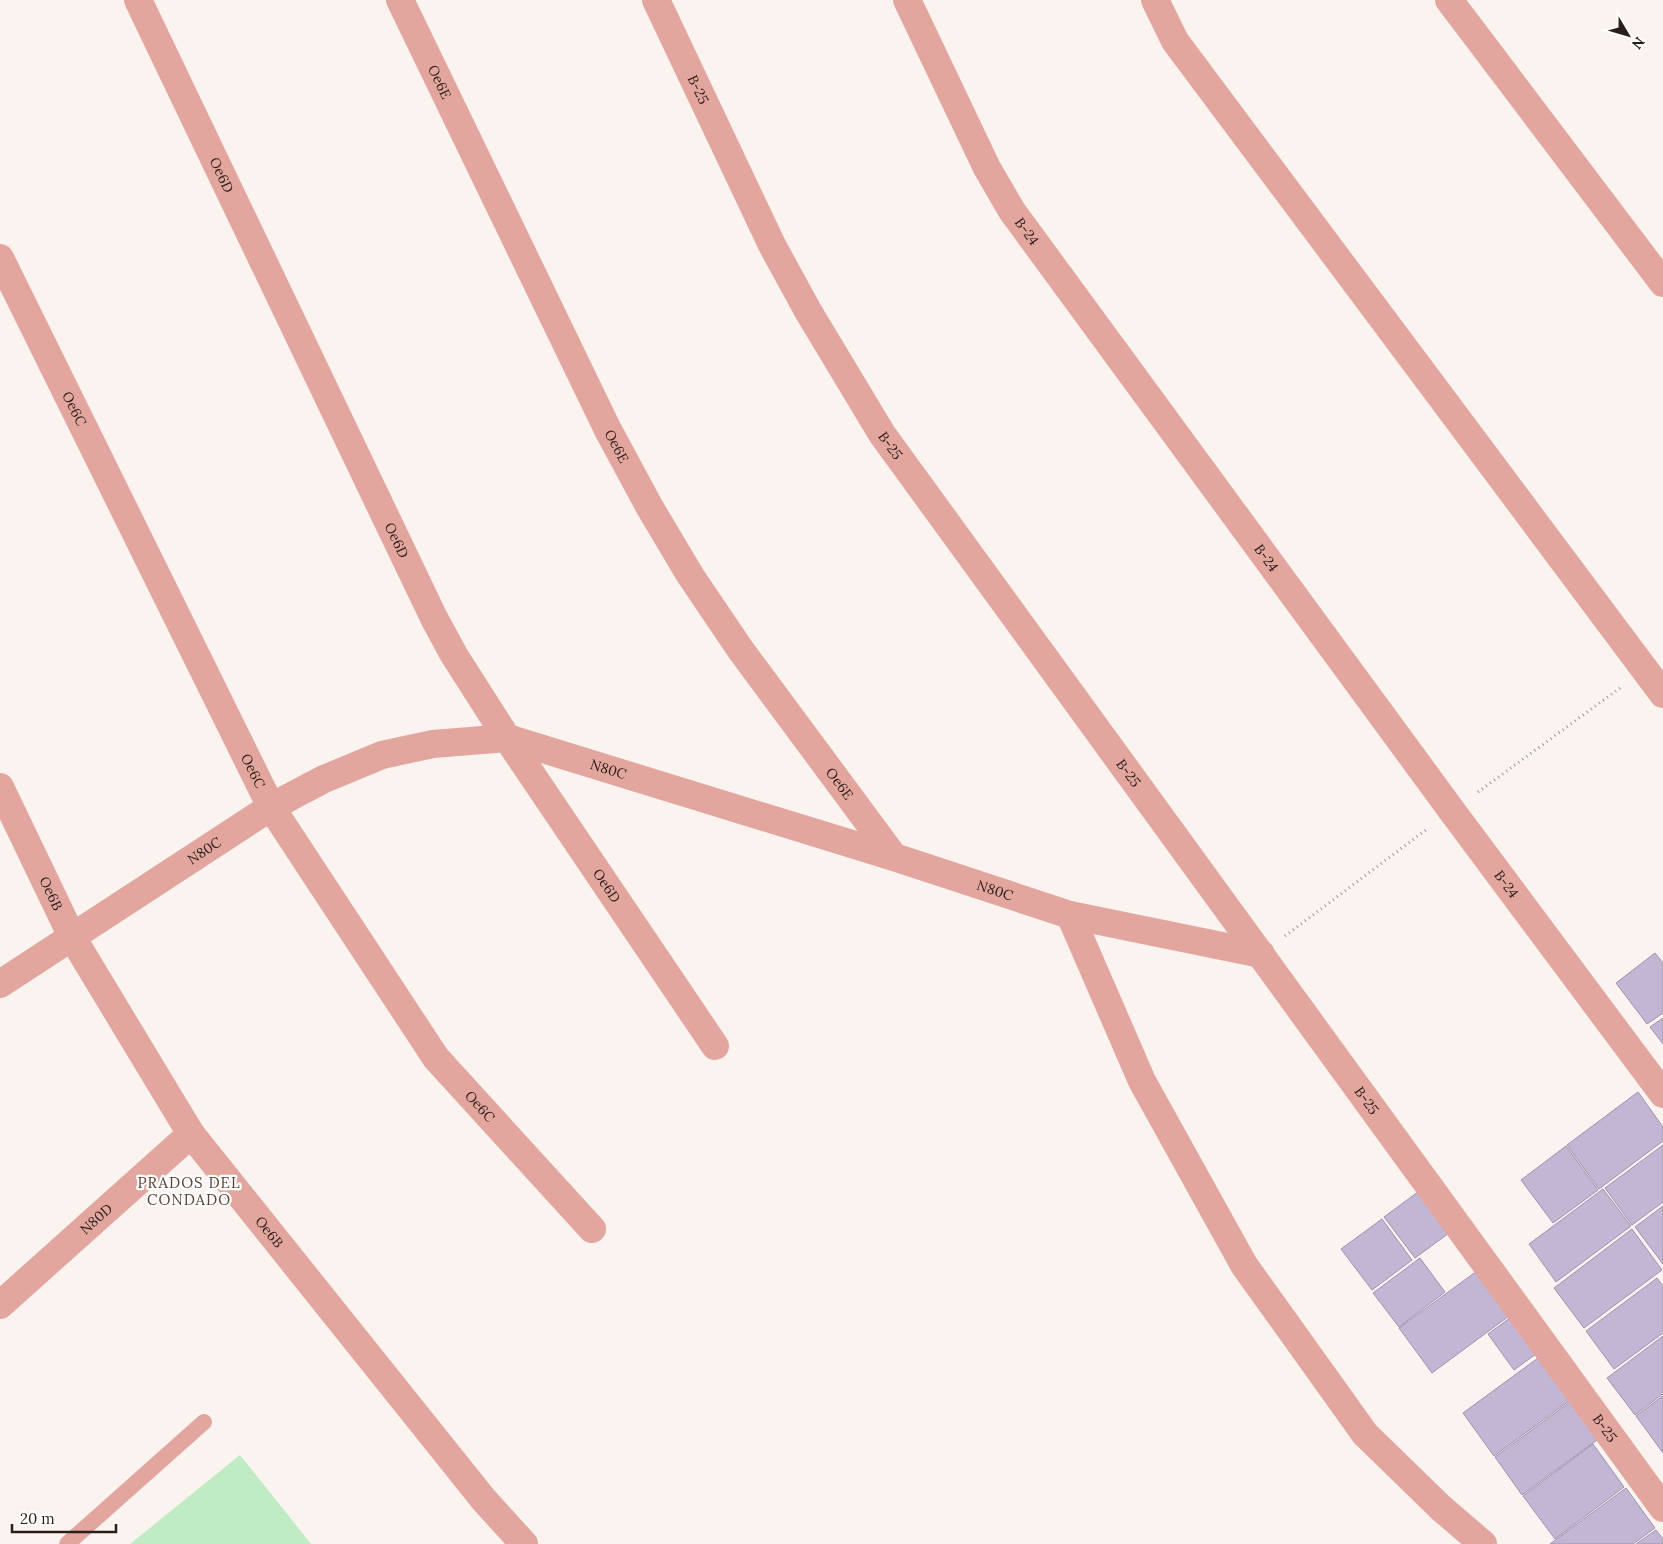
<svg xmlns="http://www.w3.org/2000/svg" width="1663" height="1544" viewBox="0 0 1663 1544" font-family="Lora,serif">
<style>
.green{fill:#bfecc3}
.building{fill:#c3b6d4;stroke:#9f92af}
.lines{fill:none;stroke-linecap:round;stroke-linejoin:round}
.path{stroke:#a09793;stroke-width:3;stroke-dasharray:1 4;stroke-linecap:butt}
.lane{stroke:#e2a69e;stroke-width:16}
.street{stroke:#e2a69e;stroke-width:28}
.labels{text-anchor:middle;stroke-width:4.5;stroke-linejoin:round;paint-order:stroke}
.street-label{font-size:14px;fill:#2a1e18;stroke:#fff}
.neighbourhood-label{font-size:15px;letter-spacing:1px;fill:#5c4035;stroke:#fff}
</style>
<rect width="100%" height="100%" fill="#faf3f0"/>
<path class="green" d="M240,1455L311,1544H130Z"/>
<path class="building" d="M1655,953L1663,963V1013L1647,1024L1616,983Z
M1663,1018V1044L1650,1027Z
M1638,1092L1663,1127V1141L1599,1189L1567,1145Z
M1663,1145V1202L1632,1225L1605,1188Z
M1566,1146L1598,1190L1553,1223L1521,1180Z
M1426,1186L1456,1228L1415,1258L1384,1217Z
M1603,1189L1631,1226L1556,1282L1529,1244Z
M1663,1206V1264L1635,1227Z
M1382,1219L1412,1260L1372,1290L1341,1249Z
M1632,1229L1662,1270L1584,1328L1554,1288Z
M1420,1258L1445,1292L1399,1327L1373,1293Z
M1481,1268L1513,1313L1432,1373L1399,1328Z
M1657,1278L1663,1286V1333L1614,1369L1586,1331Z
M1514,1315L1540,1351L1514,1370L1488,1334Z
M1663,1336V1394L1635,1415L1607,1378Z
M1538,1358L1569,1401L1494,1456L1463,1413Z
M1663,1396V1453L1636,1416Z
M1570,1402L1597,1440L1522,1495L1495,1457Z
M1593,1444L1624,1487L1555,1539L1523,1496Z
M1626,1488L1655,1528L1633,1544H1550Z
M1656,1530L1663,1539V1544H1636Z"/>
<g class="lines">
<path class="path" d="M1478,792L1620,688
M1285,936L1426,830"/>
<path class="lane" d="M67,1544L204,1422"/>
<g class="street">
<path id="s1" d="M138,0L434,618L454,655L507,738L715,1046"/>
<path id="s2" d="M400,0L608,430L649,506L690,575L740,649L894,857"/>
<path id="s3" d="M656,0L772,245L808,311L882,434L1663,1508"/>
<path id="s4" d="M907,0L987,168L1012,211L1452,811L1663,1094"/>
<path d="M1155,0L1175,41L1663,694"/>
<path d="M1449,0L1663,283"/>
<path id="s5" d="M0,258L271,807L436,1058L592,1229"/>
<path id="s6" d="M0,787L72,937L191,1134L484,1500L524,1544"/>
<path d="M1070,915L1142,1081L1244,1265L1365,1434L1441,1508L1483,1544"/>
<path id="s7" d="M0,984L271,807L324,779L382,755L433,744L507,738L894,857L1070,915L1261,954"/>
<path id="s8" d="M0,1305L191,1134"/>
</g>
</g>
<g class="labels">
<g class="street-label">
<text dy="5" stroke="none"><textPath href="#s2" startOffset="91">Oe6E</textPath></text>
<text dy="5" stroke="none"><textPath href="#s3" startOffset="99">B-25</textPath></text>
<text dy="5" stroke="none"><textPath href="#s1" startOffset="194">Oe6D</textPath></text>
<text dy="5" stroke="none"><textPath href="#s4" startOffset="261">B-24</textPath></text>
<text dy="5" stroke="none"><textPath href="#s5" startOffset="168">Oe6C</textPath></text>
<text dy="5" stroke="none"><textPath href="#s3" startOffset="504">B-25</textPath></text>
<text dy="5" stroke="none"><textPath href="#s2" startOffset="496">Oe6E</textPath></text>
<text dy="5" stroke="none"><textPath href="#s1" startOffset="599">Oe6D</textPath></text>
<text dy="5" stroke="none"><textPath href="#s4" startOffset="666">B-24</textPath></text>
<text dy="5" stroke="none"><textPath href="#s7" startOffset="679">N80C</textPath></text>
<text dy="5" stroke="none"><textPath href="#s5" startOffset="572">Oe6C</textPath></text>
<text dy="5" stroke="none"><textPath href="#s3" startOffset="909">B-25</textPath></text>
<text dy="5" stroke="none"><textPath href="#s2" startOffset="901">Oe6E</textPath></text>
<text dy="5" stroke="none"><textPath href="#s7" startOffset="244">N80C</textPath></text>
<text dy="5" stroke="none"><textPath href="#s4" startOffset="1071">B-24</textPath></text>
<text dy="5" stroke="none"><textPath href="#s1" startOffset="1004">Oe6D</textPath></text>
<text dy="5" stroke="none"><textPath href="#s7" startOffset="1084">N80C</textPath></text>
<text dy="5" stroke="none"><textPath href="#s6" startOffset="118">Oe6B</textPath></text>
<text dy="5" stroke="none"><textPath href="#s3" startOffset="1314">B-25</textPath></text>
<text dy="5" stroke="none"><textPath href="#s5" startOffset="978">Oe6C</textPath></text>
<text dy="5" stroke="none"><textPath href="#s8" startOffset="129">N80D</textPath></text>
<text dy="5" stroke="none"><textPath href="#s6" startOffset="522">Oe6B</textPath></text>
<text dy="5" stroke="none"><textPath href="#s3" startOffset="1719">B-25</textPath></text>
</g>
<g class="neighbourhood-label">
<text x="189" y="1188">PRADOS DEL<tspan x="189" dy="17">CONDADO</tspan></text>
</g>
</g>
<g transform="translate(1628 35) rotate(128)" stroke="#ffffff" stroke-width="4" paint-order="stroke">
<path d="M0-4L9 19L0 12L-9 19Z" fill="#2a1e18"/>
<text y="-8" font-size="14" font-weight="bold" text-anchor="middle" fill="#2a1e18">N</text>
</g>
<path d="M12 1524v8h104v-8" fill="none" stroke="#2a1e18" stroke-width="2.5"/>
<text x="20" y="1524" font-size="15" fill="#2a1e18" stroke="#ffffff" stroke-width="4" paint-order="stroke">20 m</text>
</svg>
